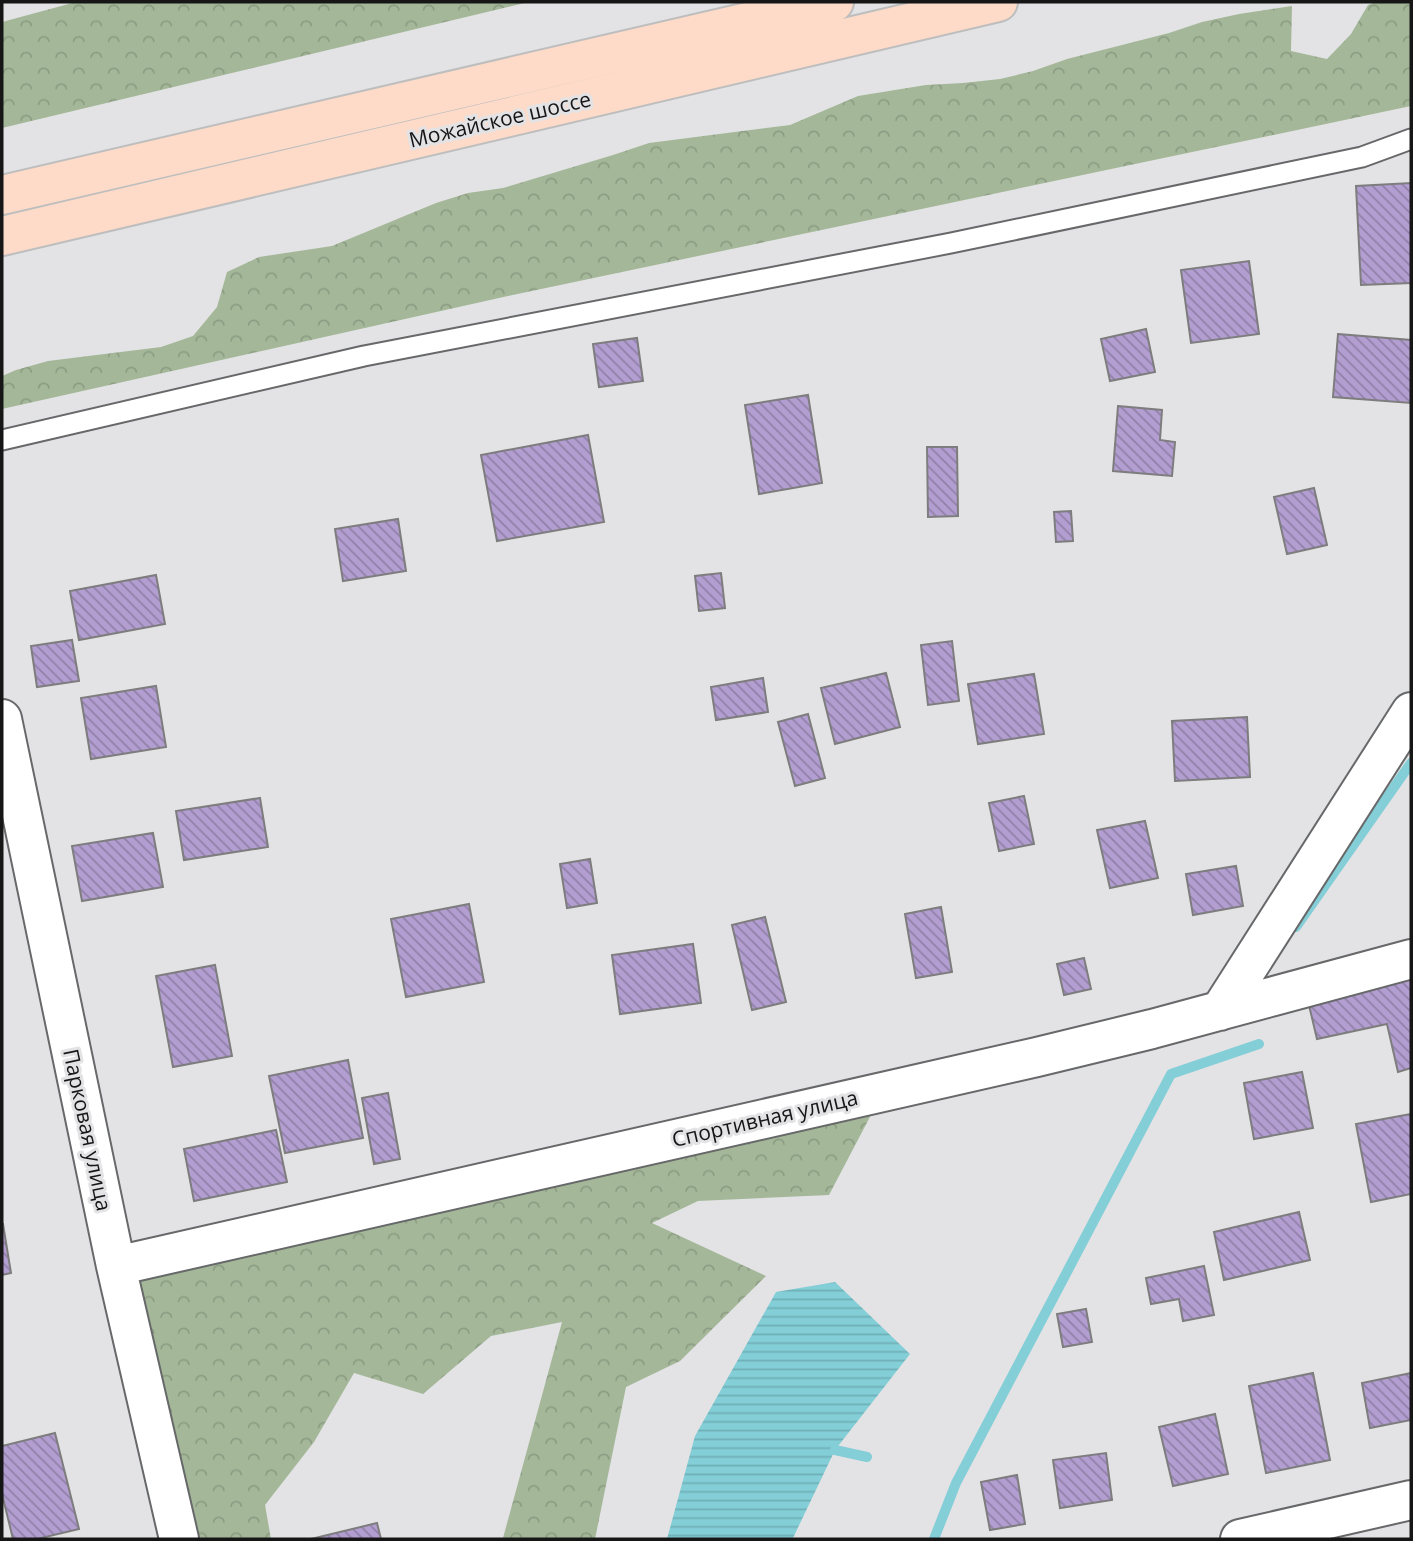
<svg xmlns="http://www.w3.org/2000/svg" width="1413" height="1541" viewBox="0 0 1413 1541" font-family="'Open Sans',sans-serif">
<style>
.forest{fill:url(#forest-crowns)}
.water{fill:url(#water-rules)}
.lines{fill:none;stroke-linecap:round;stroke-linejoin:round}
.stream{stroke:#83ced7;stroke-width:10}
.building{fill:url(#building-back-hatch);stroke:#7d7d7e;stroke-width:2}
.lane-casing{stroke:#676869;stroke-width:23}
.street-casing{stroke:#676869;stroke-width:42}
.primary-casing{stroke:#bebebe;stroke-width:42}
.lane{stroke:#fff;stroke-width:19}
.street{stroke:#fff;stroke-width:38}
.primary{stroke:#fddbc8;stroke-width:38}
.labels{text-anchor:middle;stroke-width:6;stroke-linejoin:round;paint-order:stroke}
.street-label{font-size:21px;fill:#161617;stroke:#e3e3e5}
</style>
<defs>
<pattern id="forest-crowns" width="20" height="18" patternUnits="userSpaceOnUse" patternTransform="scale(1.75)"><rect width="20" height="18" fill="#a4b899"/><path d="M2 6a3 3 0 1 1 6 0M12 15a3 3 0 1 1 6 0" fill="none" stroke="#8c9d83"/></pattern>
<pattern id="water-rules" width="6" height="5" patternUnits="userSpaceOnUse" patternTransform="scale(1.75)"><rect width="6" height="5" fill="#83ced7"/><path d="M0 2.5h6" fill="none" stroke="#70b0b8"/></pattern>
<pattern id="building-back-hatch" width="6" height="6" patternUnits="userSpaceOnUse" patternTransform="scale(1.75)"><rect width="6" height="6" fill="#b39ed1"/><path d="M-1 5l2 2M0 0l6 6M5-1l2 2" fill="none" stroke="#9180a9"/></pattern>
</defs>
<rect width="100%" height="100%" fill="#e3e3e5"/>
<path class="forest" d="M76,2H529L2,128V22Z
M1376,2H1411V106L508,296L2,409V376L16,370L48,361L161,347L193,336L217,307L227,272L259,257L332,246L436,203L468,193L503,188L613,155L649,143L790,125L858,96L926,85L963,83L1000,79L1033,71L1067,59L1169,33L1202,22L1239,14L1292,6L1291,51L1327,59L1351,34L1368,5Z
M872,1113L829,1195L698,1201L652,1223L766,1276L680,1361L626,1387L595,1539H504L503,1538L562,1322L491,1336L423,1394L354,1373L314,1442L265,1505L271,1539H184L122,1277Z"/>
<path class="water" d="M835,1282L910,1354L835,1450L793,1538L788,1539H667L695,1436L776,1292Z"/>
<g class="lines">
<path class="stream" d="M1296,927L1411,763
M835,1450L867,1457
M934,1539L956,1483L1171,1074L1259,1044"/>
</g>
<path class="building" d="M1411,183V283L1361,285L1356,186Z
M1249,261L1259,334L1191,343L1181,270Z
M1146,329L1155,372L1110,381L1101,339Z
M1338,334L1411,340V403L1333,397Z
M637,338L643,381L599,387L593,344Z
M808,395L822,483L759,494L745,405Z
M1118,406L1162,410L1160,440L1175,442L1172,476L1113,471Z
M588,435L604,522L497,541L481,455Z
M927,447H957L958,516L928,517Z
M1314,488L1327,545L1287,554L1274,497Z
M1071,511L1073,541L1056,542L1054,512Z
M398,519L406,571L343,581L335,529Z
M721,573L725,608L699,611L695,576Z
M156,575L165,624L79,640L70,591Z
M72,640L79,681L37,687L31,646Z
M952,641L959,701L928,705L921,645Z
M886,673L900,727L835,744L821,688Z
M1034,674L1044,734L978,744L968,684Z
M763,678L768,712L716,720L711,687Z
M156,686L166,747L91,759L81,698Z
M808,714L825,778L795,786L778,722Z
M1247,717L1250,777L1175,781L1172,721Z
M1024,796L1034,844L999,851L989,803Z
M260,798L268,847L184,860L176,811Z
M1145,821L1158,878L1110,888L1097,830Z
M153,833L163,887L82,901L72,846Z
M590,859L597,903L567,908L560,864Z
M1236,866L1243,906L1193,915L1186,874Z
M469,904L484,982L406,997L391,919Z
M941,907L952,972L916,978L905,914Z
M765,917L786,1002L752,1010L732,925Z
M693,944L701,1003L620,1014L612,955Z
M1084,958L1091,989L1064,995L1057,964Z
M215,965L232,1056L173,1067L156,976Z
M1411,977V1068L1398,1072L1387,1024L1317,1039L1308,1001Z
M348,1060L363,1138L285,1153L269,1076Z
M1302,1072L1313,1128L1254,1139L1244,1083Z
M388,1093L400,1159L374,1164L362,1098Z
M1411,1114V1194L1371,1202L1356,1124Z
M276,1130L287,1182L194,1201L184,1149Z
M1299,1212L1310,1260L1224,1280L1214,1232Z
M2,1224H3L11,1273L2,1275Z
M1204,1266L1214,1315L1183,1321L1179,1299L1151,1304L1146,1278Z
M1086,1309L1092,1342L1063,1347L1057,1314Z
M1313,1373L1330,1460L1266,1473L1249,1386Z
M1411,1373V1420L1370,1428L1362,1383Z
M1215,1414L1228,1474L1173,1486L1159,1427Z
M55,1433L79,1529L37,1539H13L2,1494V1446Z
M1106,1453L1112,1500L1060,1508L1053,1460Z
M1017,1475L1025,1524L990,1530L981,1482Z
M377,1523L381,1539H311Z"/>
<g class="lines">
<defs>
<path id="lane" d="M2,440L364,356L951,243L1362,157L1411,139"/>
<path id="street" d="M2,719L116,1266L179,1539
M1220,1011L1411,712
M116,1266L1037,1057L1152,1029L1411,959
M1240,1539L1411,1500"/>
<path id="primary" d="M2,195L834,2
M2,236L998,2"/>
</defs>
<use href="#lane" class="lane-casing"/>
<use href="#street" class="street-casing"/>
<use href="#primary" class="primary-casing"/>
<use href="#lane" class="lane"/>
<use href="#street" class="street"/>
<use href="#primary" class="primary"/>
</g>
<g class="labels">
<g class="street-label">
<text transform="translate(500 120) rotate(-13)" y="7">Можайское шоссе</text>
<text transform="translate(765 1119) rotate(-13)" y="7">Спортивная улица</text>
<text transform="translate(87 1130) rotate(78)" y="7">Парковая улица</text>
</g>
</g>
<rect width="1413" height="1541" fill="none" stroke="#161617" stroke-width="7"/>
</svg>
